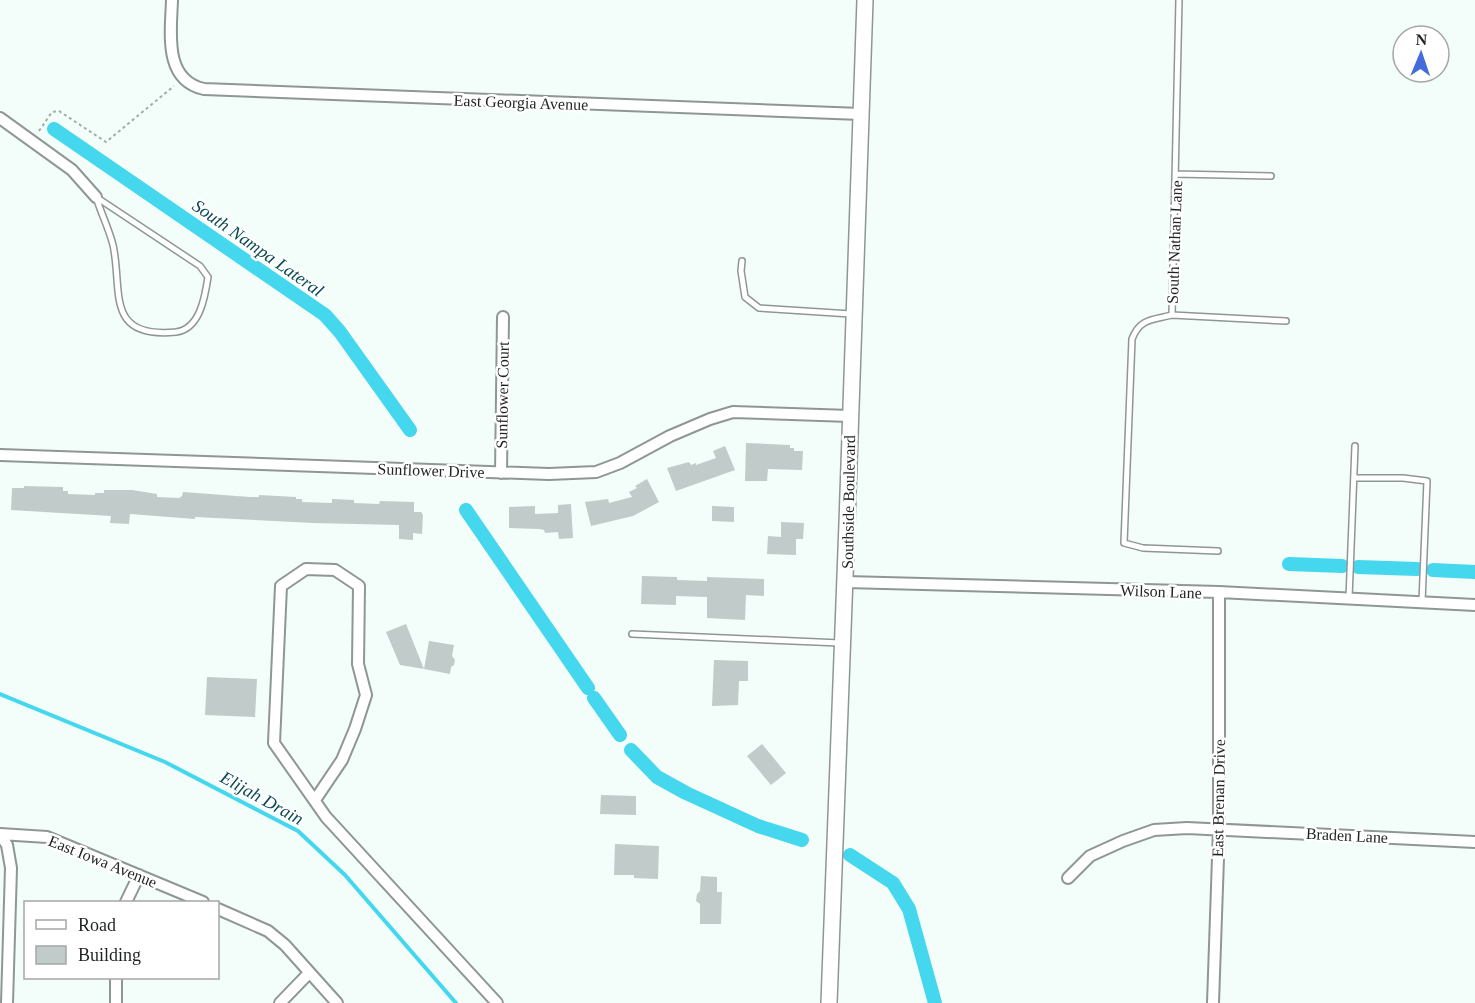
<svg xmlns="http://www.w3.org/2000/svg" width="1475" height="1003" viewBox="0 0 1475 1003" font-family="Georgia,serif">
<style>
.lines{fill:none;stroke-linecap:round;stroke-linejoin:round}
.stream{stroke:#44d7ed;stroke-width:4}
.canal{stroke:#44d7ed;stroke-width:14}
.building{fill:#c1cbca}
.lane-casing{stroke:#8f9794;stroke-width:8}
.street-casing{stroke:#8f9794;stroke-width:14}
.secondary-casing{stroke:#8f9794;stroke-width:18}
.path{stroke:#a5aca9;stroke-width:2;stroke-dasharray:3 3;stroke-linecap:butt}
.lane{stroke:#fff;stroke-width:5}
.street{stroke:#fff;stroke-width:10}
.secondary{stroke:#fff;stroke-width:15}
.labels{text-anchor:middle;stroke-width:5;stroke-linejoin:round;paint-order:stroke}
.street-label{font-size:16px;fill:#1f2321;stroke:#fff}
.water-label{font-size:18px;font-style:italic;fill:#094a54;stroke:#fff}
</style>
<rect width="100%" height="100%" fill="#f3fdf9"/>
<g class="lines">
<path class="stream" d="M0,694L165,762L298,831L345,875L456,1003"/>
<path class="canal" d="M54,129L325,315L340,332L410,430
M466,510L588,688
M1289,564L1342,566
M1358,567L1417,569
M1433,570L1475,572
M594,698L620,735
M631,750L657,777L686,793L758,826L802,840
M850,855L893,883L909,909L935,1003"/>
</g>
<path class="building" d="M746,443L790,445V448H794V451H803L802,470L768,469L767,481H745Z
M725,446L735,470L676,491L667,468L689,462L691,465L696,463V465L716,458L713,451Z
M647,479L659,502L633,516L591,526L585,502L608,499L609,503L632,497L629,492L637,488L635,486Z
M24,486L63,487V491H68V494L95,495V493H104V490H132L157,494V497L179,498L182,496L183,492L250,497H259V495L296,497V499H302V502L332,503V499L354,500V503L379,504L380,501L414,502V512H421L423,515L422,534L413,533V540L399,539V525L313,523L195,517V519L130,514L129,524L110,523L111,516L11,510L12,488H24Z
M571,504L573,538L559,539L558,532L545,533L544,530L539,529L509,528V507L535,506V514L558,513V505Z
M712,506L734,507V522L712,521Z
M781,522L804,523L803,539H796V555L767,554L768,536L781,537Z
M642,576L677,577V580L707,581V577L764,579V596L746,595L745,620L707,618V597L676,596V605L641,604Z
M406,624L424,669L400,665L386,632Z
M429,641L454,645L452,656L455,660L454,665L451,667L450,674L424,669Z
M714,660L748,661V681H739L738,705L712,706Z
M207,677L257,679L255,717L205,715Z
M762,744L786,773L771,785L747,756Z
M601,795L636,796V815L600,814Z
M615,844L659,846L658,879L634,878V875H614Z
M701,876L717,877V892H722L721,924H700V904L696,901L697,894L700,891Z"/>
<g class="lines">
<defs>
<path id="lane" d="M1179,0L1172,315C1153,320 1140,318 1132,339L1124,543L1143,548L1218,551
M1176,174L1271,176
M96,197L200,266L208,277C205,297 200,329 176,332C104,339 123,290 113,245C109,229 101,213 96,197Z
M742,261L741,271L745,297L759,308L851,314
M1172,315L1286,321
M1354,478H1403L1427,481L1422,602
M1349,598L1355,446
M632,634L840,643"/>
<path id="street" d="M172,0C171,32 163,80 204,89L861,114
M0,118L72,170L96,197
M0,455L549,474L596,472L620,463L670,436L710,419L733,412L850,416
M501,473L503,317
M846,582L1219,592L1475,605
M315,800L342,760L355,729L366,695L358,664L359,586L335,570L306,569L281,586L274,743L326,817L497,1003
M0,834L47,837L203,902
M1,836L7,845L11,868L7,1003
M1068,878L1090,856L1123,841L1154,830L1187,828L1475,842
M126,902L139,875
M218,909L268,931L285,945L337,1003
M116,1003V978
M280,1003L309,973
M1213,1003L1219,829V592"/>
<path id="secondary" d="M829,1003C843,669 853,334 865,0"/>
</defs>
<use href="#lane" class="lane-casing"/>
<use href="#street" class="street-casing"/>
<use href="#secondary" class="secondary-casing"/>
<path class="path" d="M39,131L52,112L59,111L106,142L174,86"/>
<use href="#lane" class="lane"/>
<use href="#street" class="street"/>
<use href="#secondary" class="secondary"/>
</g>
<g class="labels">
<g class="street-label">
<text transform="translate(521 102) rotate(2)" y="6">East Georgia Avenue</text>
<text transform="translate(1174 242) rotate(-88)" y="6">South Nathan Lane</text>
<text transform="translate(502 395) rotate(-89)" y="6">Sunflower Court</text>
<text transform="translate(431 470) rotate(2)" y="6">Sunflower Drive</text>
<text transform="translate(848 502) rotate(-89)" y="6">Southside Boulevard</text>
<text transform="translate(1161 591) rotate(2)" y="6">Wilson Lane</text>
<text transform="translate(1218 798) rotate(-89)" y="6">East Brenan Drive</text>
<text transform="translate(1347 835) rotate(3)" y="6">Braden Lane</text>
<text transform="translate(103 861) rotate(22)" y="6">East Iowa Avenue</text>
</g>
<g class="water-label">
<text transform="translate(258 248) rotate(35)" y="6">South Nampa Lateral</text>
<text transform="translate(262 798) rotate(29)" y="6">Elijah Drain</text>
</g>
</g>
<rect x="24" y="901" width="195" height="78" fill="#ffffff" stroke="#a5a7a6" stroke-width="1.5"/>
<rect x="36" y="920" width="30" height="9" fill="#ffffff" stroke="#a5a7a6" stroke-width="1.5"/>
<text x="78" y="931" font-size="18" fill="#1f2321">Road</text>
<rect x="36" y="946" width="30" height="18" fill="#c1cbca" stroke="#a5a7a6" stroke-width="1.5"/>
<text x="78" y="961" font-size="18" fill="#1f2321">Building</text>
<g transform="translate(1421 54) rotate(2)"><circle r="28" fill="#ffffff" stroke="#a5a7a6" stroke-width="1.5"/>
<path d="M0-4.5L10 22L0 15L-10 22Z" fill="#456adc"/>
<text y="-9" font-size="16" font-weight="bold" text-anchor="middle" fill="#1f2321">N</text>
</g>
</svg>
